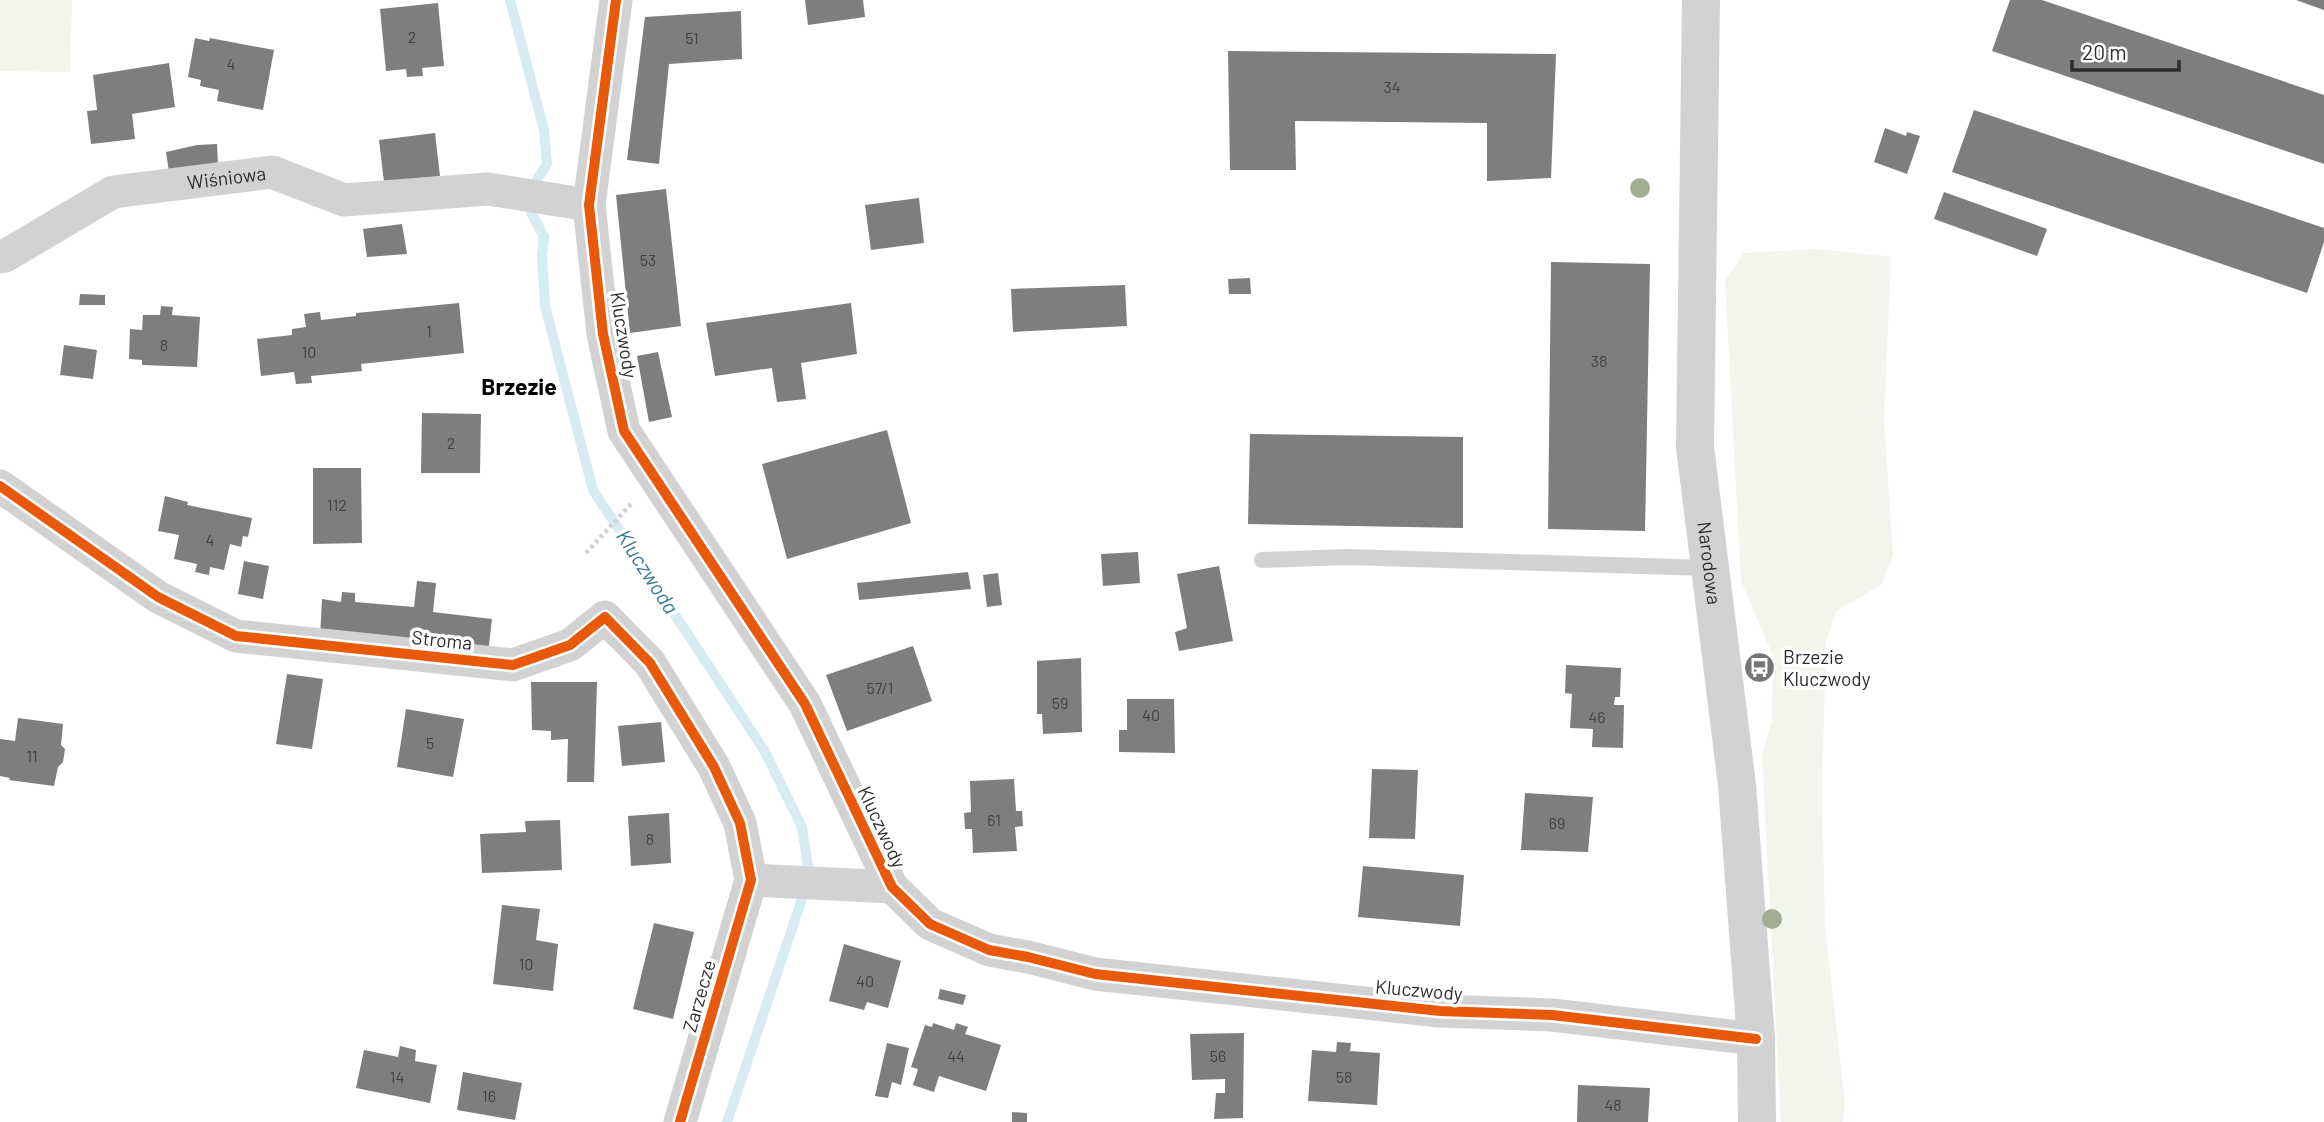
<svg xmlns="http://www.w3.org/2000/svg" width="2324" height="1122" viewBox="0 0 2324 1122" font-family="Barlow,sans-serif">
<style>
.green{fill:#f1f5eb}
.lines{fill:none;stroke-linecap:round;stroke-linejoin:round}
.stream{stroke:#d6ebf2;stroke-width:10}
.building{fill:#7e7e7e}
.path{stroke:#d2d2d2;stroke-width:4.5;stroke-dasharray:3.5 3.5;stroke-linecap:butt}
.service{stroke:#d2d2d2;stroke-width:16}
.minor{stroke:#d2d2d2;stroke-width:33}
.tertiary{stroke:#d2d2d2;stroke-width:38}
.cycleway-casing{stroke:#fff;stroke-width:15}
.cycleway{stroke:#e8590c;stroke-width:10}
.tree{fill:#a2ad92}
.labels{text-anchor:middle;stroke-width:7;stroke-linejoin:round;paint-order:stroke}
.number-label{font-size:16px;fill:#414141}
.street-label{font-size:19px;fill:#2d2d2d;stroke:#fff}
.poi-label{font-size:19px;fill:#2d2d2d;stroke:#fff;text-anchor:start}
.water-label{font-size:21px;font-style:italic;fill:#397992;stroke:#fff}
.quarter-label{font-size:23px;font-weight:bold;fill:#000;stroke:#fff}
</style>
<rect width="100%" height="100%" fill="#fff"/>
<path class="green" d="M0,0H72L70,72L0,71Z
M1817,249L1891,257L1884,419L1893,555L1882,584L1836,611L1826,642L1822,788L1825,927L1845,1103L1843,1122H1781L1762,756L1772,721L1773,656L1741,581L1725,280L1744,253Z"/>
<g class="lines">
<path class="stream" d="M510,0L544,130L547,164L535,183L530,210L544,237L542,257L545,306L593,490L764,750L802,827L808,867L800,905L727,1122"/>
</g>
<path class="building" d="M805,0H863L865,17L808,25Z
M2010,0H2042L2324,95V164L1992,51Z
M2296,0H2324V10Z
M438,3L444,66L422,68L423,76L407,77L406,69L386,71L380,9Z
M741,11L742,59L669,64L659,164L627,160L645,17Z
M195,38L209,41L210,38L274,50L263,110L217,101L219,90L200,86L201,80L188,77Z
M1228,51L1556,54L1551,178L1487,181V123L1295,121L1296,170H1230Z
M169,63L175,107L132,114L135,139L91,144L87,111L97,110L93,75Z
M1974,110L2324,228V242L2307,293L1952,172Z
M1885,128L1906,136L1907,132L1920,136L1907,174L1874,162Z
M435,133L440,176L384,182L379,140Z
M217,144L218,166L169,172L166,152L197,145Z
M666,189L681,326L630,333L616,195Z
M1944,192L2047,229L2037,256L1934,219Z
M919,198L924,243L871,250L865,205Z
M402,224L407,254L367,257L363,229Z
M1551,262L1650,264L1645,531L1548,529Z
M1250,278L1251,294H1229L1228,279Z
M1125,285L1127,326L1013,332L1011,289Z
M80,294L105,295V305H79Z
M459,303L464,353L361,364L362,371L311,376L312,383L296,384L294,372L261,376L257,339L292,335V329L306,327L304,314L320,312L321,320L356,316V313Z
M851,303L857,354L801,363L806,399L777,402L772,368L715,376L706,323Z
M161,306L173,307L172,315L200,317L197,367L142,365V360L129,359L130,329L142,330L143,315H160Z
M64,345L97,350L93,379L60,375Z
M658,352L672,417L649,422L637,356Z
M422,413L481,414L480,473H421Z
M887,430L911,523L787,559L762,464Z
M1250,434L1463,437V528L1248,524Z
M313,468H361L362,543L313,544Z
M165,496L188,502L187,505L252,518L248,537L243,536L241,547L230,544L224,570L210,567L209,575L195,572L197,564L174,559L179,535L158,531Z
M1138,552L1140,583L1103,586L1101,554Z
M244,561L269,566L263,599L238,594Z
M1219,566L1233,641L1179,651L1175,632L1187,628L1177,574Z
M968,572L971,589L859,600L857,583Z
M998,573L1002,605L987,607L983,575Z
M417,581L436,583L433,612L492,619L488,653L320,637L322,599L341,602L342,592L355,593V602L414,607Z
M913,646L932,701L847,731L826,675Z
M1081,658L1082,732L1043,734L1042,714H1037V661Z
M1566,665L1621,668L1620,697H1615L1614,705H1624L1623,748L1592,747L1593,729L1570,728L1572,694L1565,693Z
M287,674L323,679L312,749L276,744Z
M531,682H597L594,782H567L568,739L551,740V731L532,730Z
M1127,699H1174L1175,753L1119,752V730H1127Z
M406,709L464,719L453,777L397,767Z
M18,718L63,724L61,745L65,749L63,762L58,767L54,786L9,780L10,778L0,776V739L15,741Z
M661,722L665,762L622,766L618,726Z
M1372,769L1418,770L1415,839L1369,838Z
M1014,779L1016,811H1022L1023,826L1015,827L1017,851L973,853L972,829H965L964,813L971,812L970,781Z
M1525,793L1593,797L1588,852L1521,850Z
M669,813L671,863L631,866L628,816Z
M560,820L562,870L482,873L480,834L526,832L525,821Z
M1363,866L1464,875L1460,926L1358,917Z
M502,905L540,909L536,940L558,944L553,991L493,984Z
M654,923L694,932L673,1019L633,1009Z
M844,944L901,961L888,1008L867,1002L864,1010L829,1001Z
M940,989L966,995L963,1005L938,999Z
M933,1023L954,1030L956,1023L968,1027L965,1034L1001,1045L986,1091L939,1076L934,1092L913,1085L918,1069L911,1067L925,1025L932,1027Z
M1244,1033L1243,1118L1214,1119L1216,1093H1225V1079L1192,1080L1190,1034Z
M1337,1042L1351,1043L1350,1051L1380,1053L1377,1105L1308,1101L1312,1050L1336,1052Z
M887,1043L909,1048L901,1085L892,1082L888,1098L875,1096Z
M400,1046L416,1050L415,1061L437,1065L430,1103L356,1088L364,1050L398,1057Z
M463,1072L522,1083L515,1120L457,1110Z
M1578,1085L1650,1088L1648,1122H1577Z
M1012,1112L1027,1113V1122H1012Z"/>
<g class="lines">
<path class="path" d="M586,553L631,504"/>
<path class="service" d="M1262,560L1347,557L1709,568"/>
<g class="minor">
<path d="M616,0L589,205L603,334L624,431L805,704L892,887L930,924L989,950L1028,957L1095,974L1440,1011L1552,1015L1756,1039"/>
<path id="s1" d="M0,257L5,256L113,192L272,172L344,200L488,189L589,205"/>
<path d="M0,486L158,597L236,636L513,665L570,645L605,617L650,663L714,767L740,823L751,880L680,1122"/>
<path d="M751,880L892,887"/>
</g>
<path class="tertiary" id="s2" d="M1701,0L1695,447L1737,785L1756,1039L1757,1122"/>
<defs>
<path id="cycleway" d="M616,0L589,205L603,334L624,431L805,704L892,887L930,924L989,950L1028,957L1095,974L1440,1011L1552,1015L1756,1039
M0,486L158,597L236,636L513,665L570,645L605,617L650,663L714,767L740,823L751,880L680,1122"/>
</defs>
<use href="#cycleway" class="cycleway-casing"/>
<use href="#cycleway" class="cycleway"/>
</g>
<g class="tree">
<circle cx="1640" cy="188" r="10"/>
<circle cx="1772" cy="919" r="10"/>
</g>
<defs>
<symbol id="bus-disc" viewBox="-11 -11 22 22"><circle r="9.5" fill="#767676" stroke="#fff"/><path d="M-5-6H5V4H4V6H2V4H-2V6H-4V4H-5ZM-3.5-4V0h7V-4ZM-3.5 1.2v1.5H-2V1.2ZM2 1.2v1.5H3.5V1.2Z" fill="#fff"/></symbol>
</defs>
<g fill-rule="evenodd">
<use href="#bus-disc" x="1742" y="650" width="35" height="35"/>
</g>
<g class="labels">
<g class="number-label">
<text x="412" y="43">2</text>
<text x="692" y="44">51</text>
<text x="231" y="70">4</text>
<text x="1392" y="93">34</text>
<text x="648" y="266">53</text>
<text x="429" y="337">1</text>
<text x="164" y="351">8</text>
<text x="309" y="358">10</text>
<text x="1599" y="367">38</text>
<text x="451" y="449">2</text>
<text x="337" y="511">112</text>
<text x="210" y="546">4</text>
<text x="880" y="694">57/1</text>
<text x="1060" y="709">59</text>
<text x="1151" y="721">40</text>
<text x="1597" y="723">46</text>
<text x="430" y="749">5</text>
<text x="32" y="762">11</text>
<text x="994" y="826">61</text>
<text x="1557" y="829">69</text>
<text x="650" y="845">8</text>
<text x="526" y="970">10</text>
<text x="865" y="987">40</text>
<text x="956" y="1062">44</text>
<text x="1218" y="1062">56</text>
<text x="397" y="1083">14</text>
<text x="1344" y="1083">58</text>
<text x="489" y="1102">16</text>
<text x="1613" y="1111">48</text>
</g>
<g class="street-label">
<text dy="7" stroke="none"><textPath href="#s1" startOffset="245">Wiśniowa</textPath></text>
<text transform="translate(624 335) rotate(81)" y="7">Kluczwody</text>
<text dy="7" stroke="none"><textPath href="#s2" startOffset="564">Narodowa</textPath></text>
<text transform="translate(442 640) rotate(6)" y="7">Stroma</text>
<text transform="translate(882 827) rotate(65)" y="7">Kluczwody</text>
<text transform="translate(1419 990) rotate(5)" y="7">Kluczwody</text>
<text transform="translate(699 996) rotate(-74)" y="7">Zarzecze</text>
</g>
<g class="poi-label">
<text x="1783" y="664">Brzezie<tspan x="1783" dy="22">Kluczwody</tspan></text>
</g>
<g class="water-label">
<text transform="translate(647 572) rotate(57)" y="7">Kluczwoda</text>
</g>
<g class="quarter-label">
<text x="519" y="395">Brzezie</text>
</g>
</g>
<path d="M2072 60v10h107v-10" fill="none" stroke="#2d2d2d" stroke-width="3.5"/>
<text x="2082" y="60" font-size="21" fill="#2d2d2d" stroke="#ffffff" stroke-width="5" paint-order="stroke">20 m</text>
</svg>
